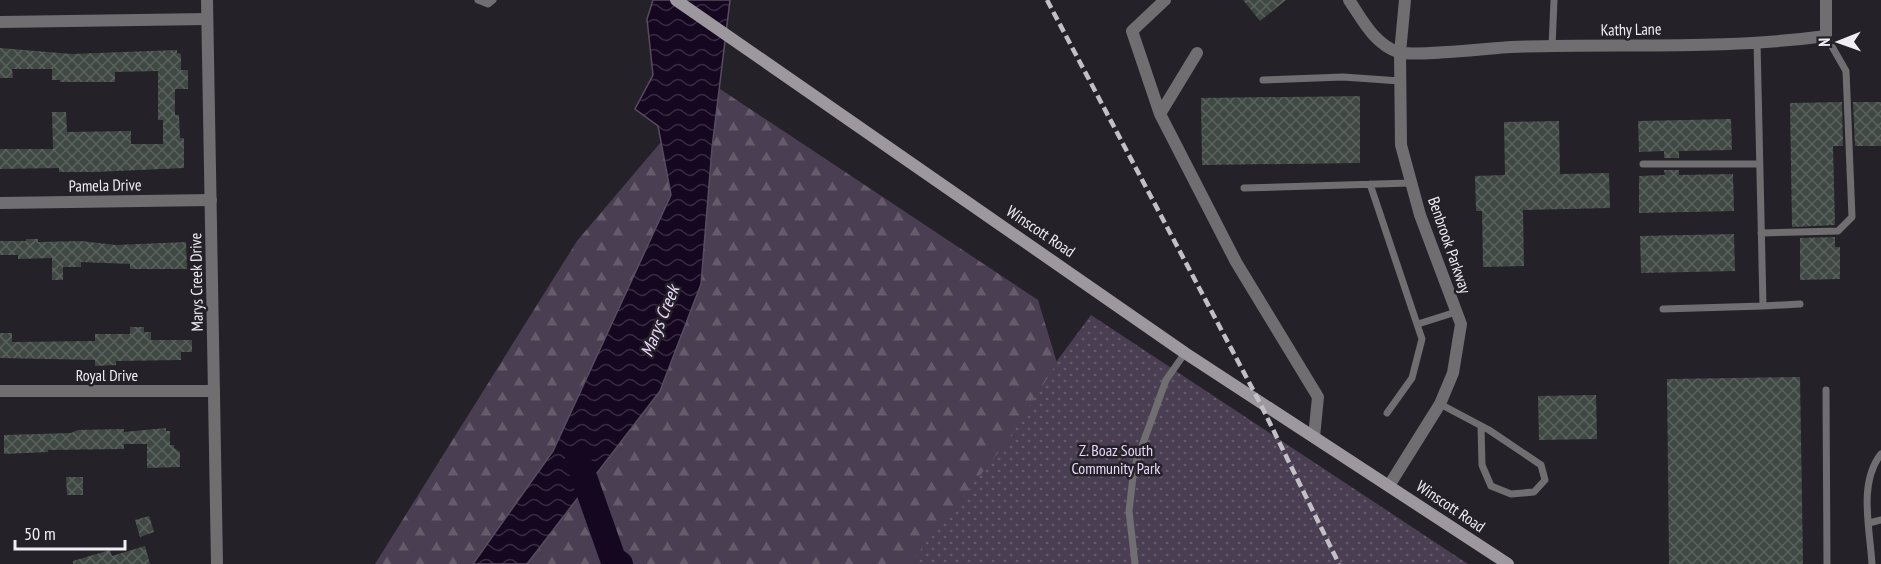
<svg xmlns="http://www.w3.org/2000/svg" width="1881" height="564" viewBox="0 0 1881 564" font-family="'PT Sans Narrow',sans-serif">
<style>
.grass{fill:url(#grass-dots)}
.forest{fill:url(#forest-firs)}
.water{fill:url(#water-waves);stroke:#584c5f;stroke-width:1.5}
.lines{fill:none;stroke-linecap:round;stroke-linejoin:round}
.river{stroke:#160720;stroke-width:26}
.building{fill:url(#building-cross-hatch)}
.service{stroke:#706e71;stroke-width:7}
.minor{stroke:#706e71;stroke-width:12}
.tertiary{stroke:#706e71;stroke-width:12}
.secondary{stroke:#9c989e;stroke-width:12}
.rail{stroke:#c2bfc5;stroke-width:4.5;stroke-dasharray:9 4.5;stroke-linecap:butt}
.labels{text-anchor:middle;stroke-width:5;stroke-linejoin:round;paint-order:stroke}
.street-label{font-size:16px;fill:#f1eef3;stroke:#252128}
.park-label{font-size:16px;fill:#e9d7f8;stroke:#252128}
.water-label{font-size:18px;font-style:italic;fill:#ecdafb;stroke:#252128}
</style>
<defs>
<pattern id="grass-dots" width="8" height="8" patternUnits="userSpaceOnUse" patternTransform="scale(1.5)"><rect width="8" height="8" fill="#4a3f52"/><path d="M2 2h.1M6 6h.1" fill="none" stroke="#655b6b" stroke-width="1.8" stroke-linecap="round"/></pattern>
<pattern id="forest-firs" width="22" height="20" patternUnits="userSpaceOnUse" patternTransform="scale(1.5)"><rect width="22" height="20" fill="#4a3f52"/><path d="M5 1l3.5 6h-7zM16 11l3.5 6h-7z" fill="#655b6b"/></pattern>
<pattern id="water-waves" width="16" height="10" patternUnits="userSpaceOnUse" patternTransform="scale(1.5)"><rect width="16" height="10" fill="#160720"/><path d="M0 5q4-4 8 0t8 0" fill="none" stroke="#382b41"/></pattern>
<pattern id="building-cross-hatch" width="8" height="8" patternUnits="userSpaceOnUse" patternTransform="scale(1.5)"><rect width="8" height="8" fill="#3f4843"/><path d="M0 0l8 8M0 8l8-8" fill="none" stroke="#5b635f"/></pattern>
</defs>
<rect width="100%" height="100%" fill="#252128"/>
<path class="grass" d="M1091,315L1468,564H906Z"/>
<path class="forest" d="M711,83L1038,300L1057,363L1006,443L909,564H375L577,241Z"/>
<path class="water" d="M653,0H730L712,148L701,284L660,391L527,564H473L553,451L671,195L658,126L635,109L653,75L647,19Z"/>
<g class="lines">
<path class="river" d="M578,460L613,559L620,564"/>
</g>
<path class="building" d="M1243,0H1286L1260,21Z
M0,48L72,54L177,50V53L181,54V70H188V89H175V115H179L180,138H184V168L94,172H59V168L0,169V149H53L52,112H66L67,132L131,131V144H163V120H158V71L115,72V82H60V80H52V69H12L13,78H0Z
M1360,96V163L1202,165L1201,98Z
M1842,102L1843,146H1833L1835,225L1792,227L1790,103Z
M1853,102H1881V146H1855Z
M1731,119L1732,150L1679,151V158H1664V151L1639,152L1638,121Z
M1559,121L1560,174L1609,173L1610,208L1523,210L1524,266L1483,267L1482,211H1476L1475,176L1505,175L1504,122Z
M1664,170H1679V175L1733,174L1734,211L1639,213V176L1665,175Z
M1734,234L1735,271L1641,273L1640,236Z
M1835,237V247H1840V279L1800,280V238Z
M26,239H38V242L81,241L116,245L186,242L187,269H130V264L81,262V267H63V280H52V258L18,259V255H0V241H26Z
M130,327H144V332H151V340H192V352H181V360L116,361V365L95,366V360L0,358V333H12V342L95,341V334H130Z
M1800,377L1803,564H1669L1667,379Z
M1596,395L1597,439L1539,440L1538,396Z
M166,428V431H170V445H174V448L180,452V467L147,468V444H124V449L48,450V452L4,454V435L71,433L78,430L124,429V432Z
M66,477H83V495H67Z
M149,516L154,532L140,537L135,520Z
M145,546L150,564H73V561L110,550L112,556Z"/>
<g class="lines">
<path class="service" d="M478,0L488,4L493,0
M1757,41L1763,306L1800,304
M1552,47L1554,0
M1263,80L1343,77L1400,81
M1643,164H1759
M1370,184L1422,339L1412,378L1387,413
M1244,188L1411,183
M1761,233L1838,231L1852,217L1846,71L1826,36
M1663,309L1763,306
M1418,324L1456,312
M1826,390L1827,564
M1440,404L1489,430L1541,465L1545,480L1534,492L1511,494L1491,486L1482,465L1481,426
M1869,523L1881,520
M1135,564L1129,511L1134,468L1166,380L1185,353
M1872,564C1870,529 1858,483 1881,454"/>
<path class="minor" d="M1349,0C1362,19 1374,44 1398,52C1412,57 1491,48 1511,47C1616,43 1722,50 1826,36V0
M0,22L207,19
M1197,53L1160,114L1236,262L1318,397L1314,437
M1160,114L1132,31L1165,0
M0,203L211,200
M0,391H214
M1390,484L1440,404L1453,373L1461,324L1420,215L1401,145L1400,53L1405,0"/>
<path class="tertiary" d="M207,0L217,564"/>
<path class="secondary" d="M676,0L1185,353L1508,564"/>
<path class="rail" d="M1047,0L1260,403L1339,564"/>
</g>
<g class="labels">
<g class="street-label">
<text transform="translate(1631 29) rotate(-1)" y="6">Kathy Lane</text>
<text transform="translate(105 185) rotate(-1)" y="6">Pamela Drive</text>
<text transform="translate(1041 231) rotate(34)" y="6">Winscott Road</text>
<text transform="translate(1450 245) rotate(71)" y="6">Benbrook Parkway</text>
<text transform="translate(196 282) rotate(-91)" y="6">Marys Creek Drive</text>
<text x="107" y="381">Royal Drive</text>
<text transform="translate(1451 506) rotate(34)" y="6">Winscott Road</text>
</g>
<g class="park-label">
<text x="1116" y="456">Z. Boaz South<tspan x="1116" dy="18">Community Park</tspan></text>
</g>
<g class="water-label">
<text transform="translate(660 321) rotate(-68)" y="6">Marys Creek</text>
</g>
</g>
<g transform="translate(1839 42) rotate(269)" stroke="#252128" stroke-width="4.5" paint-order="stroke">
<path d="M0-4.5L10 22L0 15L-10 22Z" fill="#f1eef3"/>
<text y="-9" font-size="16" font-weight="bold" text-anchor="middle" fill="#f1eef3">N</text>
</g>
<path d="M15 540v9h110v-9" fill="none" stroke="#f1eef3" stroke-width="3"/>
<text x="24" y="540" font-size="18" fill="#f1eef3" stroke="#252128" stroke-width="4.5" paint-order="stroke">50 m</text>
</svg>
